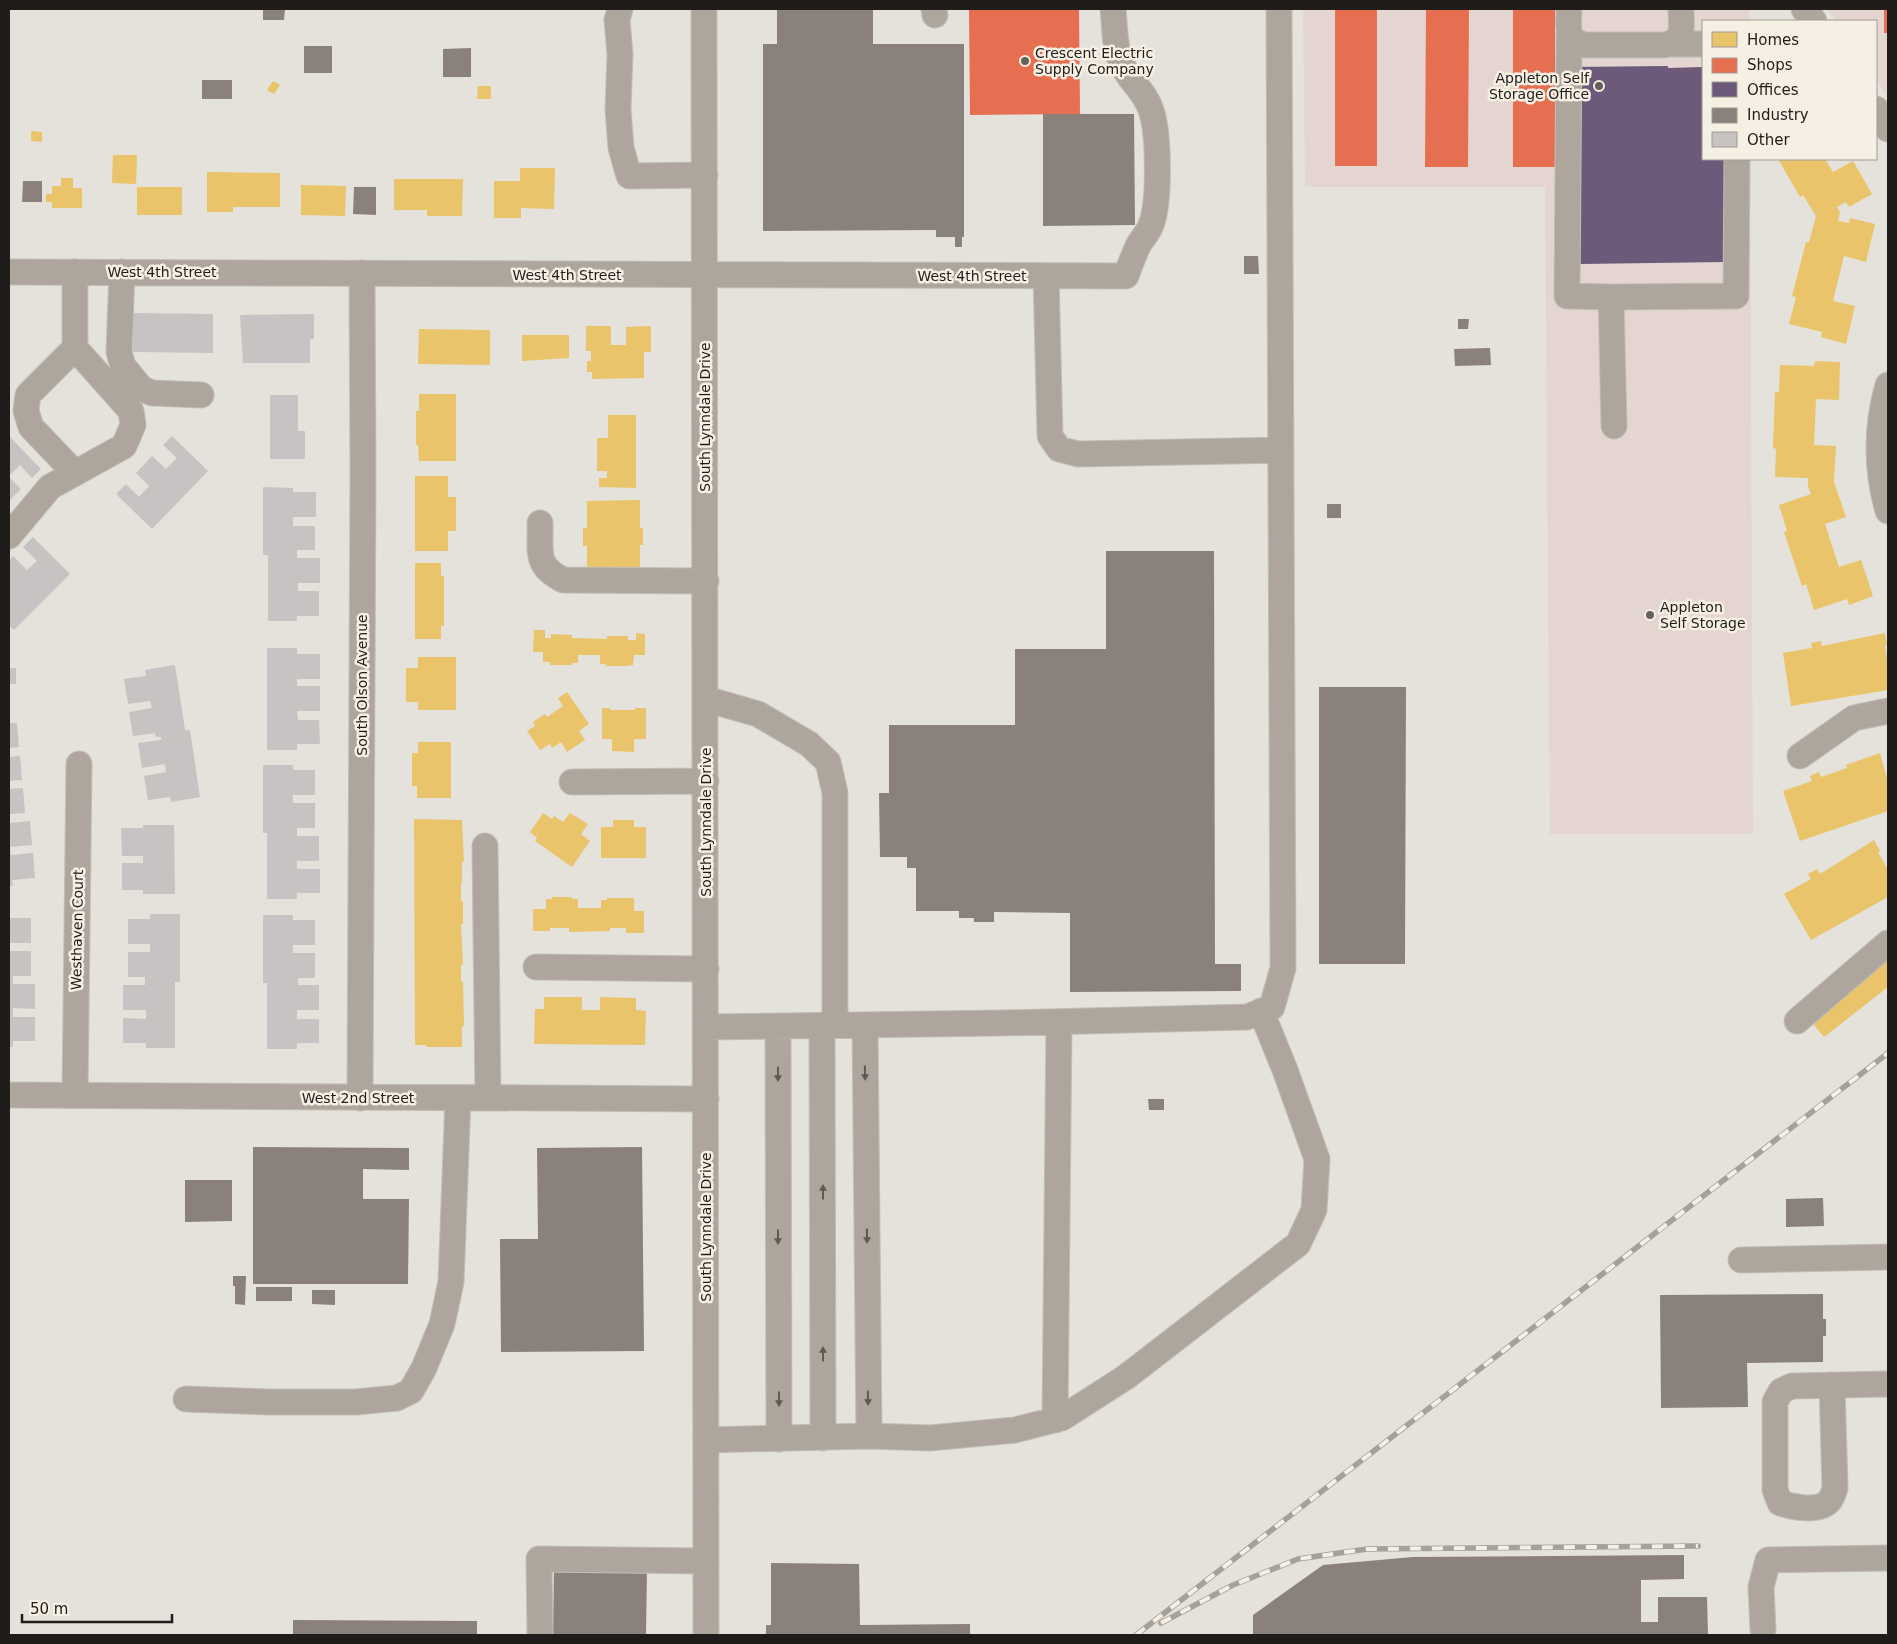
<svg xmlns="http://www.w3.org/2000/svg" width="1897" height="1644" viewBox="0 0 1897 1644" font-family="'DejaVu Sans',sans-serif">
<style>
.commercial{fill:#e5d5d0}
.homes{fill:#e9c46a}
.shops{fill:#e76f51}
.offices{fill:#6d597a}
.industry{fill:#8a817c}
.building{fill:#c7c3c2}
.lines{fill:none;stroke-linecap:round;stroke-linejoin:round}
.minor-casing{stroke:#c1beb9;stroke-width:27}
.minor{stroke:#aea69c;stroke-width:25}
.rail-casing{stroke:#a5a099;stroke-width:5.5}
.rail{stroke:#f6efe4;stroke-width:4;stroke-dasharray:11;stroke-linecap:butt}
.oneway{fill:#5f5a54}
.poi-dot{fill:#64615d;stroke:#f6efe4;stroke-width:2}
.labels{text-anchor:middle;stroke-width:5;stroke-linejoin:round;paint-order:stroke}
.poi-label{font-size:14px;fill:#1f1c19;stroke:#f6efe4;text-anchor:start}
.street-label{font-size:14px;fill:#1f1c19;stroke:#f6efe4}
</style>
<rect width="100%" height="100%" fill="#e5e1db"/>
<path class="commercial" d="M1303,9H1749V21H1703V159H1750L1753,834H1550L1545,187H1305Z
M1827,9H1888V99L1876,79V21H1836Z"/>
<path class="homes" d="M273,81L280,85L274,94L267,90Z
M478,86H491V99H477Z
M31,131L42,132V142L31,141Z
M113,155H137L136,184L112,183Z
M1778,159H1825L1833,172L1853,161L1872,194L1849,207L1846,202L1837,207L1840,212L1838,221L1849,223L1850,218L1875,224L1866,262L1844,256L1833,301L1855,306L1846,344L1821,337L1822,332L1789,324L1796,297L1792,296L1806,242H1809L1816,216L1803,195L1800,197Z
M520,168H555L554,209L521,208V218H494V181H520Z
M207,172L280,173V207H233V212H207Z
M61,178H73V188H82V208H52V202H46V194H52V186H61Z
M394,179H463L462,216H427V210H394Z
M301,185L346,186L345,216L301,215Z
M137,187H182V215H137Z
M586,326H611V345H626V327L651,326V352H644V378L592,379V372H587V361H591V351H586Z
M419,329L490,330V365L418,364Z
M522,335H569V358L522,361Z
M1815,361L1840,362L1839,400L1816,399L1814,445L1836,446L1834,482L1846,517L1825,524L1839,567L1861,560L1873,596L1849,605L1847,599L1814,610L1806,584L1802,586L1784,532L1787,531L1779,505L1811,494L1808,487V478L1775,477L1776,449L1773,448L1775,392H1779L1780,365L1814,366Z
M419,394H456V461H419L418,445H416V411H419Z
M608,415H636V488L599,487V478H607V471H597V438H608Z
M415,476H448V497H456V531H448V551H415Z
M640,500V528H643V545H640V570H587V546H583V528H587V501Z
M415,563H441V576H444V626H441V639H415Z
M534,630H545V638H551V634L572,635V638L607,639V636H628V640H636V633L645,634V655H634L633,665L627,666H606V664H600V655H578V663H572V665H550V662H543V652H533Z
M1885,633L1887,645H1885L1888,668V690L1791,706L1783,653L1812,648L1811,643L1821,641L1822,646Z
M418,657H456V710H418V702H406V668H418Z
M567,692L589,724L579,731L585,740L567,752L561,742L552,748L550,744L540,750L527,731L535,726L533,722L545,714L547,717L563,706L558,698Z
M602,708H610V710H635V708H646V739H634V752L612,751V739H602Z
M418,742H451V798H417V786H412V753H418Z
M1880,753L1888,782V811L1800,841L1783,791L1812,781L1810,776L1819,772L1821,777L1847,768L1846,765Z
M543,813L552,819L554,816L563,822L570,813L588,824L581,834L590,841L572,867L535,841L537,838L530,832Z
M414,819L462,820L464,862H462V883H461V901H463V924H461L463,965H461V982H463L464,1026H462V1047H426V1045H415Z
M613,820H634V827H646V858H601V827H613Z
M1874,840L1880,851L1878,852L1888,870V897L1811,940L1784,894L1811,879L1808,874L1817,869L1820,874Z
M552,897H572V899H578V908H601V900H607V898H634V911H644V933H626V928H610V931L569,932V928H550V931H533V909H546V899H552Z
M1888,959V987L1824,1037L1810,1020Z
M544,997H582V1010H600V997L636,998V1010L646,1011L645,1045L534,1044L535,1009H544Z"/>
<path class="shops" d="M969,9H1079L1080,114L970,115Z
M1335,9H1377V166H1335Z
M1426,9H1469L1468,167H1425Z
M1513,9H1555V167H1513Z
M1884,9H1888V33H1884Z"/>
<path class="offices" d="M1668,66V68L1703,67V159H1724L1725,262L1580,264L1574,67Z"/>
<path class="industry" d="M263,9H285L284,20H263Z
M777,9H873V44H964V237H962V247H955V237H936V230L763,231V44H777Z
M304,46H332V73H304Z
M471,48V77H443V49Z
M202,80H232V99H202Z
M1043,114H1134L1135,225L1043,226Z
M23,181H42V202H22Z
M354,187H376V215L353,214Z
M1244,256H1258L1259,274H1244Z
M1458,319H1469L1468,329H1458Z
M1490,348L1491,365L1455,366L1454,349Z
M1327,504H1341V518H1327Z
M1106,551H1214L1215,964H1241V991L1070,992V913L994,912V922H974V918H959V911H916V868H907V857H880L879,793H889V725H1015V649H1106Z
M1319,687H1406L1405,964H1319Z
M1148,1099H1164V1110H1149Z
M253,1147L409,1148V1170L363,1169V1199H409L408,1284H253Z
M642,1147L644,1351L501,1352L500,1239H538L537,1148Z
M185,1180H232V1221L185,1222Z
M1823,1198L1824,1226L1786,1227V1199Z
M233,1276H246L245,1305L235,1304V1286H233Z
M256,1287H292V1301H256Z
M312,1290H335V1305L312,1304Z
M1823,1294V1319H1826V1336H1823V1362L1747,1363L1748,1407L1661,1408L1660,1295Z
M1684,1555V1579L1641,1580V1622H1658V1597H1707L1708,1635H1253V1615L1323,1565L1413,1557Z
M771,1563L859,1564L860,1625L970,1624V1635H766V1625H771Z
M554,1568L647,1569L646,1635H553Z
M293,1620L477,1621V1635H293Z"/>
<path class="building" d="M133,313L213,314V353L133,352Z
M314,314V339H310V363H243L240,315Z
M270,395H298V431H305V459H270Z
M9,436L41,469L32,478L20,465L9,476Z
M172,436L208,471L152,529L116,494L126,484L139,497L149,486L136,473L152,456L166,469L177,458L163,445Z
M9,477L21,489L9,501Z
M263,487L293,488V492H316V517H293V526H315V550H297V558H320V583H298V591H319V616H297V621H268V555H263Z
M33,537L70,574L14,630L9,625V561L13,556L27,570L37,561L23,547Z
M267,648H297V654H320V679H297V686H320V711H297L298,720H319L320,744H297V750H267Z
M175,665L185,730H190L200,797L171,802L170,797L148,800L144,776L166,772L165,764L142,768L138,743L161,740V737H156L155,733L133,736L129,712L152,708L150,701L128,704L124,679L146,676L145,670Z
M9,668H16V684H9Z
M9,723H17L19,747L9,748Z
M20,756L22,780L9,781V757Z
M263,765H293V770H315V795H293V803H315V828H297V836H319V861H297V869H320V893H297V899H267V833H263Z
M23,788L25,813L9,814V789Z
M30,821L32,845L9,847V823Z
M143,825H174L175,894H143V890H122V863H143V856H122L121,828H143Z
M9,847H10L11,855L33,853L35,878L12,880L13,886H9Z
M150,914H180V982H175V1048H146V1043H123V1018L146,1019V1010H123V985H145V977H128V952H150V944H128V919H150Z
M263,915H293V920H315V945H293V953H315V978H298V985H319V1010H297V1019H319V1043H297V1049H267V983H263Z
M9,918H31V943H9Z
M9,951H31V976H13V984H35V1009L13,1008V1017H35V1041H13V1047H9Z"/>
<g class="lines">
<defs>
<path id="minor" d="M620,9L617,20L620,54L618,109L621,148L629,176L705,175
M704,9L706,1635
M934,9L935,15
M1569,9C1569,27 1564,40 1586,45H1664C1686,41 1681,27 1681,9
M1804,9L1814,21
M1569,34L1567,296L1611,297L1614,426
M1673,44H1703
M1876,109L1888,129
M9,272L1126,276C1130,265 1134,254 1139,244C1143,238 1149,231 1151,225C1160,202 1159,133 1151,110C1145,91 1128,80 1121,62C1114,46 1115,26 1113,9
M122,272L119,352L123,366L141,388L152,393L201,395
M1046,276L1050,436L1059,449L1078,454L1281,450
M1611,297L1736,296L1737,159
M1888,385C1876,427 1876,469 1888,511
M74,472L31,427L26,411L28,395L75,348
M540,523C541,552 534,565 563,580L706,581
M9,536L50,487L124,446L133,425L131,411L75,348V272
M706,699L758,714L809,744L828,762L835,793V1025
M1800,756L1854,718L1888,711
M572,782L706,781
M485,846L488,1098
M536,967L706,969
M1797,1021L1888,943
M822,1025L823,1438
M865,1025L869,1436
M778,1026L779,1439
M706,1027L1001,1023L1247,1017L1272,1007L1283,968L1279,9
M9,1095L706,1099
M75,1095L79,764
M360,1098L363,473L362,273
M1741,1260L1888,1257
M1832,1385L1835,1488C1834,1492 1832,1497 1830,1500C1820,1513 1793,1507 1780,1503L1775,1490V1402L1781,1391L1792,1386L1888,1384
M186,1399L269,1402H356L397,1398L411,1391L424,1368L442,1324L451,1282L458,1098
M1055,1420L1059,1022
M706,1440L869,1436L930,1438L1015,1430L1062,1418L1126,1377L1298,1244L1314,1210L1317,1159L1285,1070L1261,1011
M1763,1630L1761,1587L1768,1560L1888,1558
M540,1635L539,1559L706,1561"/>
</defs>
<use href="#minor" class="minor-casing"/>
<use href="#minor" class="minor"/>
<defs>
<path id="rail" d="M1161,1623L1233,1585L1298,1559L1367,1549L1698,1546
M1136,1635L1888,1053"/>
</defs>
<use href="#rail" class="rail-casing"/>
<use href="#rail" class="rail"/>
</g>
<defs><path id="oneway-solid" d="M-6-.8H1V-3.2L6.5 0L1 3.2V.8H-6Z" transform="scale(1.25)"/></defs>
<g class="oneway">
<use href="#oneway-solid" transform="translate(865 1073) rotate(89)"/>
<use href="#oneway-solid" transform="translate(778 1074) rotate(90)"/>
<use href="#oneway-solid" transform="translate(823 1192) rotate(-90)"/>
<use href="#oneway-solid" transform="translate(867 1236) rotate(89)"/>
<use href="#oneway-solid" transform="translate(778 1237) rotate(90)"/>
<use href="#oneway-solid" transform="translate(823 1354) rotate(-90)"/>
<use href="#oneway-solid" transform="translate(868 1398) rotate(89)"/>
<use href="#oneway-solid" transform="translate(779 1399) rotate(90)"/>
</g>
<g class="poi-dot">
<circle cx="1025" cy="61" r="5"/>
<circle cx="1599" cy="86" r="5"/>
<circle cx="1650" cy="615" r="5"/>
</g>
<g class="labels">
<g class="poi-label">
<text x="1035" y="58">Crescent Electric<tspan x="1035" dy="16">Supply Company</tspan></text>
<text x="1589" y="83" text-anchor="end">Appleton Self<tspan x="1589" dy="16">Storage Office</tspan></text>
<text x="1660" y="612">Appleton<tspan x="1660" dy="16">Self Storage</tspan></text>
</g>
<g class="street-label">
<text x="162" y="277">West 4th Street</text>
<text x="567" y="280">West 4th Street</text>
<text x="972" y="281">West 4th Street</text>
<text transform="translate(705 417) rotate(-90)" y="5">South Lynndale Drive</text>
<text transform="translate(362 685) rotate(-90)" y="5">South Olson Avenue</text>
<text transform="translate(706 822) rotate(-90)" y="5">South Lynndale Drive</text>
<text transform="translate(77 930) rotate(-89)" y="5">Westhaven Court</text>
<text x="358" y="1103">West 2nd Street</text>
<text transform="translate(706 1227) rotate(-90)" y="5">South Lynndale Drive</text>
</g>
</g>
<rect width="1897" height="1644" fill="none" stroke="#1f1c19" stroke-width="20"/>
<rect x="1702" y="20" width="175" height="140" fill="#f6efe4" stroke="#a09b93"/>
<rect x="1712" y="32" width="25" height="15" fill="#e9c46a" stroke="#a09b93"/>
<text x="1747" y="45" font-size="15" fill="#1f1c19">Homes</text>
<rect x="1712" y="58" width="25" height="15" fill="#e76f51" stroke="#a09b93"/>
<text x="1747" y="70" font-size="15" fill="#1f1c19">Shops</text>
<rect x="1712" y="82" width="25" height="15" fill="#6d597a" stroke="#a09b93"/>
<text x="1747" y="95" font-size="15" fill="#1f1c19">Offices</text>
<rect x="1712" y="108" width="25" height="15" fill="#8a817c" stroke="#a09b93"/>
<text x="1747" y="120" font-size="15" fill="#1f1c19">Industry</text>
<rect x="1712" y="132" width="25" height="15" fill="#c7c3c2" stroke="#a09b93"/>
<text x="1747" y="145" font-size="15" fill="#1f1c19">Other</text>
<path d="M22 1614v8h150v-8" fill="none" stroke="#1f1c19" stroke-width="2.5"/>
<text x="30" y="1614" font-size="15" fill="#1f1c19" stroke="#f6efe4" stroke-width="4" paint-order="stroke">50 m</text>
</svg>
